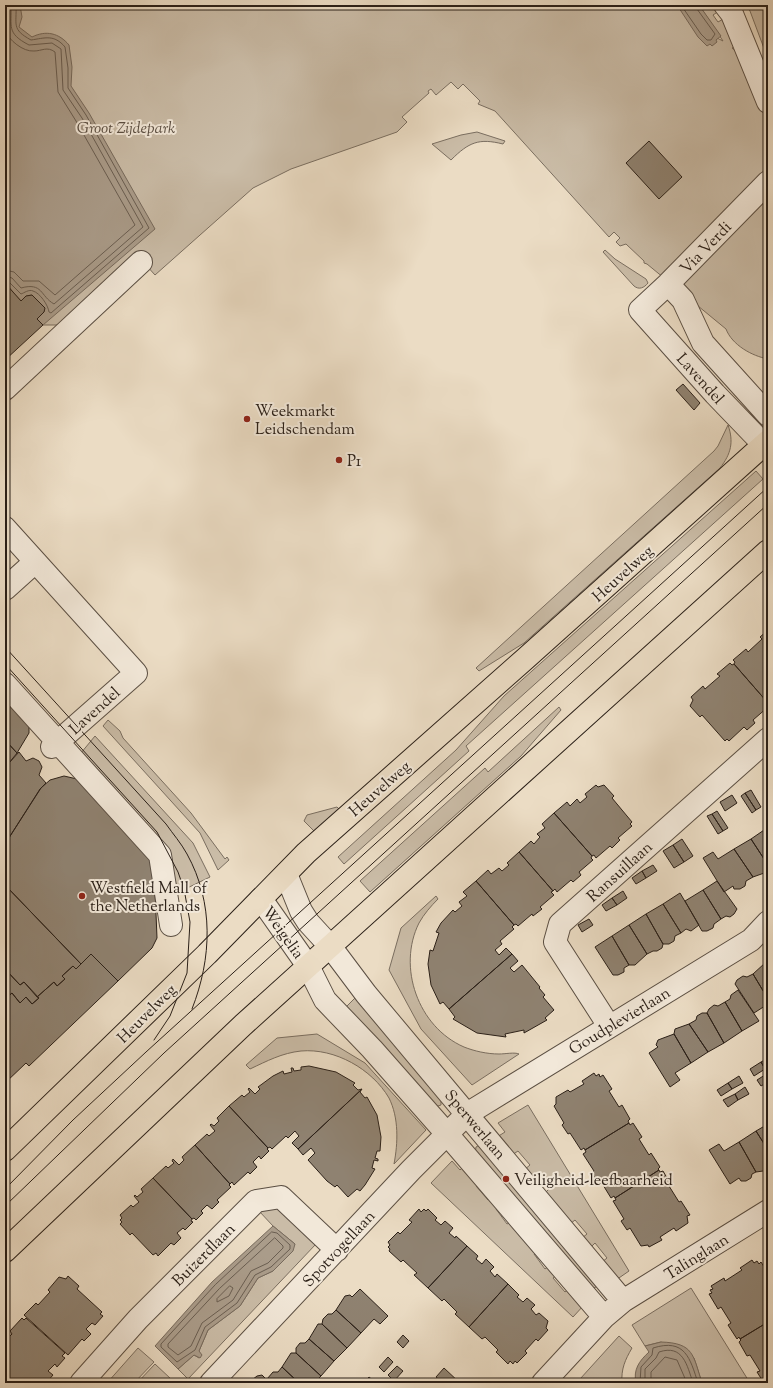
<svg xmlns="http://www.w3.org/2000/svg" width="773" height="1388" viewBox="0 0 773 1388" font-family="'Sorts Mill Goudy',serif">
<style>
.green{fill:#cabca7;stroke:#7a6e60}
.water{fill:#aa9c8a;stroke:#776a5c}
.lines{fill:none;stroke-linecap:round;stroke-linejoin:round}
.shore{stroke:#6a5e51;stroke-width:1}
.building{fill:#8f8271;stroke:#2b2018}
.minor-casing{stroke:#5b4f43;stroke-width:24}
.major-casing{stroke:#2b2018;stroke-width:24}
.minor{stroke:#f2e8d9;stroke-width:22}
.major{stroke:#ebdcc4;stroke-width:22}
.tram{stroke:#2b2018;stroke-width:1}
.poi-dot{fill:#8f2418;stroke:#f2e8d9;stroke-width:1.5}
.labels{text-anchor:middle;stroke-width:4;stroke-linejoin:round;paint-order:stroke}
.park-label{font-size:16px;font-style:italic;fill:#5b4f43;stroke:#f2e8d9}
.street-label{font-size:16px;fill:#2b2018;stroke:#f2e8d9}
.poi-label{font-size:16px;fill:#2b2018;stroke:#f2e8d9;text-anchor:start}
</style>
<rect width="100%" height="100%" fill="#ebdcc4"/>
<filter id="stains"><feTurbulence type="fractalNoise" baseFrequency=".005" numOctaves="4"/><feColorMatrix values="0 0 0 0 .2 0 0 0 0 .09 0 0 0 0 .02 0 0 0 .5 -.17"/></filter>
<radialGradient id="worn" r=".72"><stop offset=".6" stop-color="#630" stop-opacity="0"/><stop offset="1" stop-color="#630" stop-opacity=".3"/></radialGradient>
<path class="green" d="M5,5H690L711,35L723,41L699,5H715L719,11L713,15L718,22L725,18L737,45L732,48L768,78V359C752,356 732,345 726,329L647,264L644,263V261L626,244L620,246L616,242L620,238L614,232L609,237L495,111L478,104L480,101L463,84L458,89L451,82L436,95L431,89L428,91L429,93L402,117L407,122L397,132L291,169L253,188L155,275L146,265L67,325H43L37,319L44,312L43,306L33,295L26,296Z
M746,5H768V59L750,11Z
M477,132L505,141L503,144C479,138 469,142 451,160L432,144L461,135Z
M605,250L615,259L646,279L648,283C644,288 639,290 634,286L603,252Z
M728,425C734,442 731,454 720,468L524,643L479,671L476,668L714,451L718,446Z
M756,471L763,479L466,746L469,751L344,864L338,857L456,750L504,696Z
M559,707L561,710L521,756L370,892L360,881L485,768L488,772Z
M108,720L120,731L123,738L191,813L225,859L227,857L229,860L218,870L200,833L103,726Z
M95,736L193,843L210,877L179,892L167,859L81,753Z
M337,807L340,810L315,832L304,821L307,815Z
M436,896L438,899C431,906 424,914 419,923C397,967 418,1027 464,1047C474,1051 487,1054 499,1054C505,1054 515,1052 519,1054L472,1085L421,1029L389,970L401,928Z
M355,998L441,1097V1105L435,1107L345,1008Z
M317,1034L365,1063L426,1130L394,1164C398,1143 399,1118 389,1098C372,1069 335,1048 301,1051C282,1053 267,1061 250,1069L246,1065L277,1038Z
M528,1105L629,1271L616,1280L602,1262L607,1258L595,1243L590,1248L582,1238L587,1234L575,1220L570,1224L544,1194L549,1189L537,1175L532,1179L524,1170L530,1165L518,1151L512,1155L497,1137L505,1132L498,1123Z
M480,1145L599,1283L596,1287L591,1289L475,1154L476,1147Z
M452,1161L460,1170L466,1164L481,1181L476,1186L488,1200L493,1196L500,1205L496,1209L507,1224L513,1221L538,1251L534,1254L545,1269L550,1265L558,1274L553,1278L565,1292L570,1288L584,1305L573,1317L431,1183Z
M278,1208L316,1244L188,1379L178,1369L194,1355L199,1358V1351L208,1330L240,1306L258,1278L273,1271L295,1244L273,1226L259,1211Z
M691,1288L750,1383H702L694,1358L661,1342L645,1346L632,1325Z
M619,1336L632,1348C625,1360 621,1369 622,1383H585L580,1379Z
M138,1348L154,1362L134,1383H107Z
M155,1364L171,1379L167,1383H137Z"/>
<path class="water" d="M5,5H20L22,17L19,27L32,37C46,30 59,33 69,45L72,67L71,86L89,113L155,229L43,325L37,319L44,312L43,306L32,295L26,296L21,301L5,283Z
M677,5H699L721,36L716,40L717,42L712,46L710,44L707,46L698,37Z
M273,1226L295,1244L293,1251L273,1271L258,1278L240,1306L208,1330L199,1351L202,1355L200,1358L194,1355L178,1369L155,1346L212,1282Z
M661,1342C694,1343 693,1355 702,1383H636C633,1370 639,1361 649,1352L645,1346Z"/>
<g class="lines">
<path class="shore" d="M681,5L701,34L707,40H711L715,34L697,9L696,5
M5,31C9,40 23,52 34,51C42,51 47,46 55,52L58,92L76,121L135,225L55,295L39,281H23L14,272L5,270
M5,276L12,278L21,288C43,282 40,296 54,304L143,227L82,118L63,90L61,49L52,43L29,45C6,33 12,27 11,5
M5,281L9,282L21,294C24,293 29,289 33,291C40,293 48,305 49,312L51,313L149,228L86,115L68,88V68L65,47C54,34 45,38 31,40C11,29 17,25 16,5
M272,1232L277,1233L290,1245V1249L271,1267L255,1275L237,1303L205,1327L195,1350L177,1362L161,1347V1344L215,1285Z
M275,1238L283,1246V1248L268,1263L251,1271L233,1300L202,1323L191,1346L178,1355L168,1347V1344L219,1289Z
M230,1286L233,1288L229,1296L217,1302V1299Z
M640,1383L641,1367L652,1355L653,1348C685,1338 690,1358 698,1383
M645,1383V1369L656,1358L659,1352C683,1344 687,1365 693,1383
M651,1383V1372L665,1357L677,1360L687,1383"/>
</g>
<path class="building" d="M649,141L682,177L659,199L626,163Z
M5,283L21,301L26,296L32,295L45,308L44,312L37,319L43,325L5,360Z
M683,384L700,403L694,410L676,390Z
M768,630V703L734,664L735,662L733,660L746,649L748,652L762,639L760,637Z
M730,663L732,665L734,664L768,703L766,704L768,707L753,720L755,723L747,730L744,727L729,741L727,739L725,741L702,715L700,717L690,706L693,700L691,697L703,686L705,689L720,676L717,674Z
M5,695L29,723V733L17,753L5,740Z
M5,740L17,753L9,763L5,765Z
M19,752L26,761L33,758L39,761L42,767L39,775L46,783L40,789L5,844V765L9,763Z
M64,776L77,779L146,850L154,866L157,938L152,948L118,981L91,954L81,964L5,885V844L41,788L50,780Z
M596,785L598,787L604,785L614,796L612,798L632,822L630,824L632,826L618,838L620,840L612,848L610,846L596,858L594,855L592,856L554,813L567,802L570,806L577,799L580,803L587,797L585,794Z
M751,790L761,807L756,810L745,793Z
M745,793L756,810L752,813L741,796Z
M732,795L737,803L725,811L720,802Z
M717,811L728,828L723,831L712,814Z
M554,813L592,856L591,858L593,860L579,872L581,875L573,882L571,880L557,892L555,889L553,891L519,852L531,841L534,844L540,837L537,834L545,828L542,824Z
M712,814L723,831L718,834L707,816Z
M767,828L768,829V865L751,839Z
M682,839L693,856L684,862L673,845Z
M751,839L768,865L767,872L753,877L734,849Z
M673,845L684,862L674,868L663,851Z
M734,849L753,877L746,881L745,886L740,889H734L733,886L724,892L703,858L713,852L718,859Z
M519,852L553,891L551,892L554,895L540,907L542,909L533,916L532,914L518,926L516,924L514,925L476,881L488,870L491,874L499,868L502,871L509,865L507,863Z
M653,865L657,871L646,878L642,871Z
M642,871L646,878L636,884L632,878Z
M476,881L514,925L512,927L514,929L500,941L502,944L495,950L499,955L506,948L512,954L449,1009L443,1002L440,1004L431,985L428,964L430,950L433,951L439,933L436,932L441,923L453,910L455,912L462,906L459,902L467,896L463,892Z
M717,881L737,909L734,914L730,917L726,916L721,919L703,890Z
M5,885L81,964L76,969L73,966L62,976L65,979L57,986L54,982L37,997L24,982L20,985L5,969Z
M703,890L721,919L714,924L713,928L707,931H702L685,901Z
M623,891L627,898L617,905L612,898Z
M680,893L699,925L691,931L686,929L681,933L663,904Z
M612,898L617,905L606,911L602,905Z
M663,904L681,933L675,936L674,941L669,944H663L646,914Z
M646,914L663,944L662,948L657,951H653L647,954L629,925Z
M589,919L593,925L582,932L578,925Z
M629,925L647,954L635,965H629L612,936Z
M612,936L629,965L624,968V972L618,975H613L595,947Z
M91,954L118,981L29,1066L26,1063L5,1083V999L12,993L20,1003L26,997L32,1004L39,998L37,997L54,982L57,986L65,979L62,976L73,966L76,969Z
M512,954L518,961L510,968L514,972L522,965L540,987L539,988L545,995L543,997L554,1010L545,1018L547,1020L524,1033V1030L505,1034L506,1037L477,1033L453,1019L455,1017L449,1009Z
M765,963H768V999L753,974Z
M5,969L20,985L24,982L39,998L32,1004L26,997L20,1003L12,993L5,999Z
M753,974L768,999V1004L754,1013L735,984L737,980L743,976L747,977Z
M738,990L759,1021L742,1031L725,1002L730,999L731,995Z
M725,1002L742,1031L724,1043L707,1013L709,1009L714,1005L718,1006Z
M702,1013H707L724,1043L708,1052L689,1024L696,1020L697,1016Z
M689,1024L708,1052L691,1063L674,1034L675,1029Z
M674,1034L691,1063L675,1073L680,1080L670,1087L649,1053L658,1047L656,1045L658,1040Z
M768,1058V1067L765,1069L761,1062Z
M761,1062L765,1069L754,1076L750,1069Z
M309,1066L336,1072L355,1083L353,1085L358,1090L362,1089L298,1149L292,1143L299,1136L295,1131L288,1138L286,1136L272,1149L270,1147L268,1148L229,1106L242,1095L244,1097L250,1092L248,1089L249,1088L255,1094L260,1089L258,1087L273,1076L283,1071L284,1074L292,1072L291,1068H293L294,1071L301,1070V1067Z
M594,1073L596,1076L599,1074L600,1077L603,1075L612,1089L609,1091L619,1107L622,1105L630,1119L628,1121L629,1123L585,1150L584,1148L581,1150L570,1133L568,1134L562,1125L564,1123L554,1106L556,1104V1097L568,1090L570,1092L584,1084L582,1081Z
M768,1073V1082L761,1086L757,1080Z
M739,1076L743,1083L732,1089L728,1083Z
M728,1083L732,1089L721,1096L717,1090Z
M745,1087L749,1094L738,1100L735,1094Z
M362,1089L360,1092L365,1098L367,1097L377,1115L381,1137L380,1151H377L375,1158L378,1159V1161L374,1160L372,1168L375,1169L365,1185L360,1191L357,1189L348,1197L337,1185L335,1187L327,1181L308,1160L315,1153L311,1148L303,1155L298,1149Z
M735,1094L738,1100L728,1107L723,1100Z
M229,1106L268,1148L267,1149L269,1151L261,1159L259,1156L253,1162L257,1167L250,1174L248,1172L234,1185L232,1182L230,1184L195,1145L207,1134L209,1136L215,1131L210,1125L211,1124L214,1126L219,1121L217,1118Z
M629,1123L630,1125L633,1123L642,1137L639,1139L649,1155L651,1153L660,1167L658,1169L659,1170L615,1198L614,1196L611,1198L600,1180L597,1182L592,1173L594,1171L583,1154L586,1152L585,1150Z
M768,1124V1150L756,1131Z
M756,1131L768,1150V1167L763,1171L756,1172L739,1142Z
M739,1142L756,1172L752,1174L751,1178L746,1181H741L739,1178L730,1184L709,1150L719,1144L724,1151Z
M195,1145L230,1184L229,1185L231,1187L217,1200L219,1202L212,1209L207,1205L201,1211L203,1213L196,1220L194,1218L192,1219L153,1178L166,1166L168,1168L174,1163L172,1161L173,1159L179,1165L184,1160L182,1157Z
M659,1170L660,1172L663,1171L671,1185L669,1186L679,1202L681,1201L690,1215L687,1216L688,1223L676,1231L674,1228L660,1237L662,1240L649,1247L648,1245L641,1246L630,1228L627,1230L621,1221L624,1219L613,1201L616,1200L615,1198Z
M153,1178L192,1219L191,1221L193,1222L185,1230L183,1228L177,1233L181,1238L174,1245L171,1243L158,1256L156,1253L153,1255L132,1233L130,1235L120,1224L122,1222L120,1220L122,1218L120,1215L131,1205L133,1207L139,1202L134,1196L135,1195L137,1197L143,1192L141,1189Z
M419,1209L421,1212L424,1209L426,1211L428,1209L437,1218L435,1220L441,1225L445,1221L453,1228L449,1233L455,1238L456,1236L467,1246L428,1288L414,1275L417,1273L403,1260L401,1262L389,1251L390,1249L388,1247L390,1245L388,1242L398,1232L400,1234L412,1222L409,1220Z
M467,1246L478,1256L476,1259L482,1264L486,1259L494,1267L490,1271L495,1277L497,1274L508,1284L469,1327L455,1314L457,1312L444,1299L442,1301L428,1288Z
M752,1260L754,1263L757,1261L759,1264L761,1262L768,1273L765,1275L768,1279V1322L740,1339L739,1337L737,1339L728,1325L731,1323L721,1307L718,1309L709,1294L712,1293L710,1290L713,1289L711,1286L724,1278L725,1281L742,1270L740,1268Z
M68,1276L79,1286L77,1289L102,1312L100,1314L103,1316L95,1325L92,1323L86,1329L91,1334L84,1341L82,1339L68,1355L24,1315L36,1303L38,1305L50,1292L48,1290L59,1277L66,1279Z
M508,1284L519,1295L517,1297L523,1302L527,1298L535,1305L531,1309L536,1315L539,1313L548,1321L546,1328L548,1330L538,1341L536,1339L525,1351L527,1353L517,1363L515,1361L513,1364L510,1361L508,1364L496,1352L498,1350L485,1337L482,1339L469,1327Z
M360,1289L388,1316L380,1324L374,1319L361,1333L336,1310L345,1296L350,1295L352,1297Z
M336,1310L361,1333L347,1348L322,1324L323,1319L328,1314H332Z
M22,1318L24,1320L26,1318L65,1353L62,1356L65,1358L57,1367L55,1364L48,1371L53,1375L46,1383L44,1381L42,1383H15L5,1374V1341L12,1334L10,1331Z
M768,1322V1383H764L757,1372L760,1371L750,1355L747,1356L739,1342L741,1340L740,1339Z
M318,1324H322L347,1348L334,1361L309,1339Z
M403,1335L409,1341L403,1348L397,1342Z
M309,1339L334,1361L321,1376L296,1353V1348L300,1343H305Z
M291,1353H296L321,1376L314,1383H299L282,1367Z
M388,1357L393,1362L384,1372L379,1367Z
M397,1366L403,1371L394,1381L388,1375Z
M282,1367L299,1383H270L267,1379L273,1372H278Z
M444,1368L460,1383H441L442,1382L436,1377Z
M5,1374L15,1383H5Z
M262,1375L270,1383H253L252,1380L257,1376Z
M369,1377L375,1382L374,1383H363Z"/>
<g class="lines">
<defs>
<path id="minor" d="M725,5L732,14L768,102
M768,182L668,284L640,310L715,394L768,449
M668,284L683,300L703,343L768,415
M5,389L141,262
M5,528L136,673L52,747
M5,589L35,562
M5,684L160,855L171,925
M286,874L301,911L308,922L330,946L366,994L623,1301
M261,899L308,966L325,1000L372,1049L447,1134L604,1317
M609,1026L555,942L560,924L768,739
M81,1383L138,1319L256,1201L281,1197L337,1250
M211,1383L411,1170L467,1114L751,940L768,922
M543,1383L604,1317L623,1301L768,1211"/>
<path id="major" d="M5,1150L207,954L306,853L525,659L768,441
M5,1251L243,1025L768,551"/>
</defs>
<use href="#minor" class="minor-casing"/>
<use href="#major" class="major-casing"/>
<use href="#minor" class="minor"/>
<use href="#major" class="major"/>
<path class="tram" d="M5,647L166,824C173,834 181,843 187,854C214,903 212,958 192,1009
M5,664L157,832L178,872L184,889L190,922L187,973L170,1016L154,1040
M5,1189L73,1120L146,1052L768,487
M5,1206L164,1053L768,504"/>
</g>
<g class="poi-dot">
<circle cx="247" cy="419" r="4"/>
<circle cx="339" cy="460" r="4"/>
<circle cx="82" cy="896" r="4"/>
<circle cx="506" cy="1179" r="4"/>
</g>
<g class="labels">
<g class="park-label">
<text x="126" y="133">Groot Zijdepark</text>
</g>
<g class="street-label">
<text transform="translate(705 247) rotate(-46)" y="6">Via Verdi</text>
<text transform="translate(701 378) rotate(48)" y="6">Lavendel</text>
<text transform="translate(622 573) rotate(-42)" y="6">Heuvelweg</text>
<text transform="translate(94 710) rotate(-42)" y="6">Lavendel</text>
<text transform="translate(379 788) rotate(-41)" y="6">Heuvelweg</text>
<text transform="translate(619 871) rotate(-42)" y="6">Ransuillaan</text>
<text transform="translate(284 932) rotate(55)" y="6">Weigelia</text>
<text transform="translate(146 1013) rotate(-45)" y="6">Heuvelweg</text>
<text transform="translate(619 1020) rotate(-31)" y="6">Goudplevierlaan</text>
<text transform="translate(476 1124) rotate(50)" y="6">Sperwerlaan</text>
<text transform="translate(338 1248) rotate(-47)" y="6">Spotvogellaan</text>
<text transform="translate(203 1254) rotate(-45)" y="6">Buizerdlaan</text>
<text transform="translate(696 1256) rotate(-32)" y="6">Talinglaan</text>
</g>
<g class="poi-label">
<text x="255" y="416">Weekmarkt<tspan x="255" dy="18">Leidschendam</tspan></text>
<text x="347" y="466">P1</text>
<text x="90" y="893">Westfield Mall of<tspan x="90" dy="18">the Netherlands</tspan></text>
<text x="514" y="1185">Veiligheid-leefbaarheid</text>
</g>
</g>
<rect width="773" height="1388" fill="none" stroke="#ebdcc4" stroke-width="20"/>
<rect x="6" y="6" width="761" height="1376" fill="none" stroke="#2b2018" stroke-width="2"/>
<rect x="10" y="10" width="753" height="1368" fill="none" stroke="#2b2018"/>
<rect width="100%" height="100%" filter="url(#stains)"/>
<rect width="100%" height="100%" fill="url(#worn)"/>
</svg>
